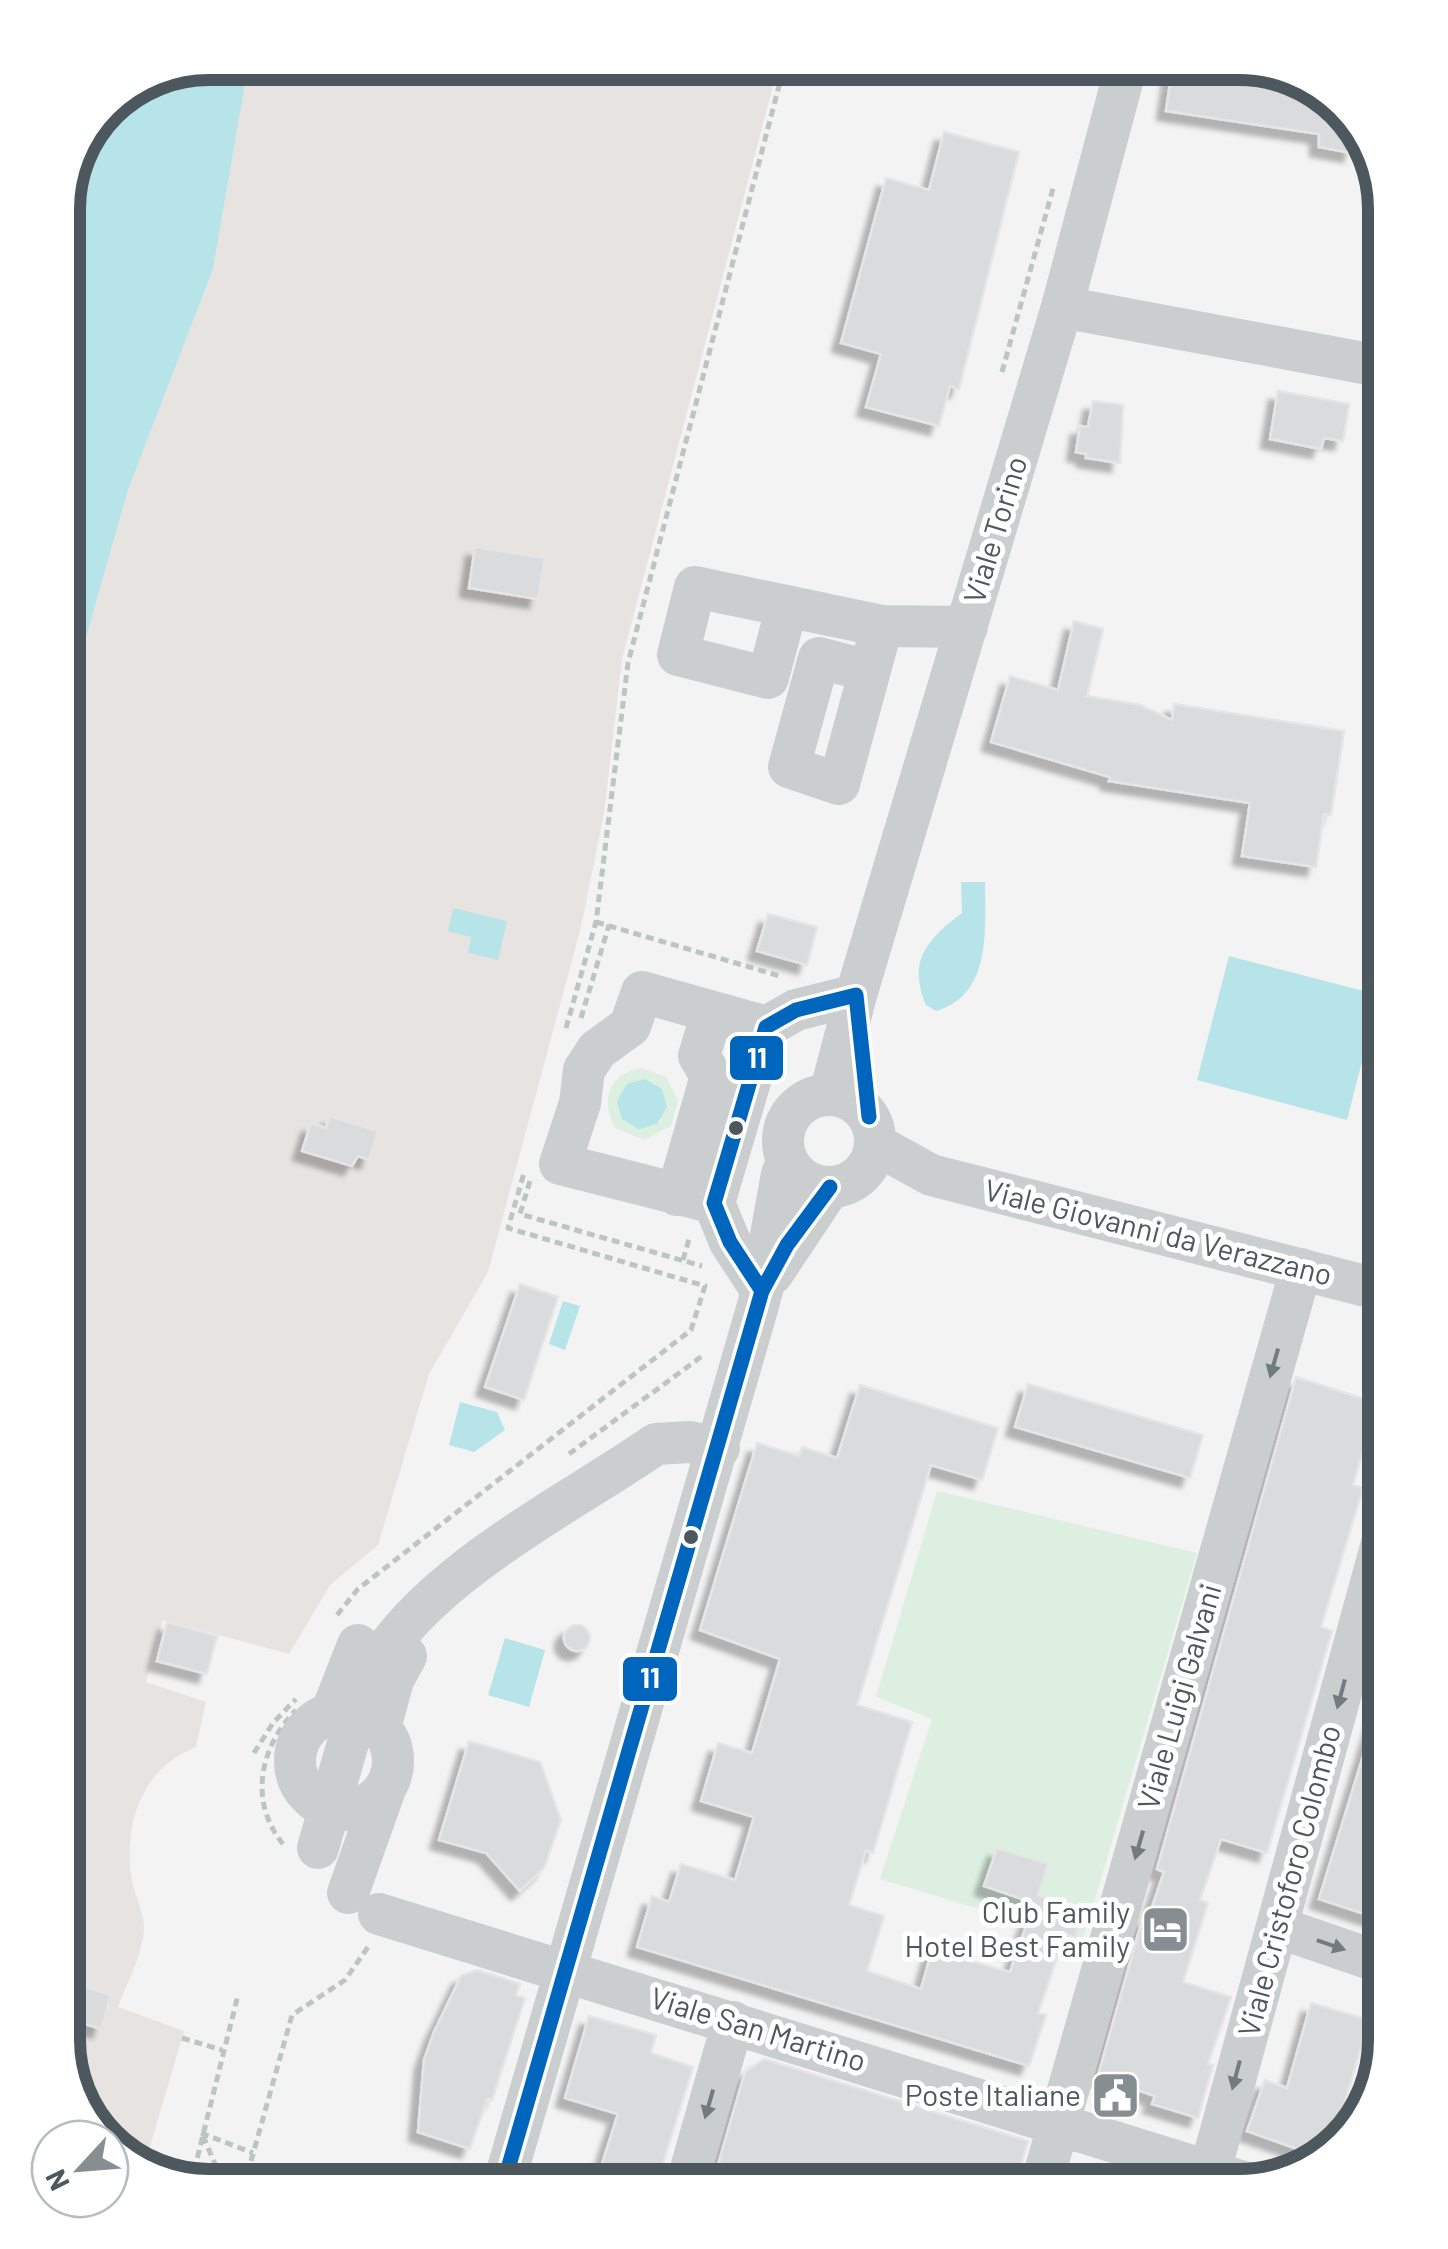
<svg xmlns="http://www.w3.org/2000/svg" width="1448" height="2249" viewBox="0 0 1448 2249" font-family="Barlow,sans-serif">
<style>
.green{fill:#dcefe0;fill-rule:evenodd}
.sand{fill:#e6e3e1}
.water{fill:#b6e4e8}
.building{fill:#dadbdc;stroke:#e5e5e6;stroke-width:2.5;filter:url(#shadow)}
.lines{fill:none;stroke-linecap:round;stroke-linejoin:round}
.path{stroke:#bcc5c1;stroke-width:5;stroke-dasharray:8 5;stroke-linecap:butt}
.minor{stroke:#cbcecf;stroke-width:42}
.bus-1-casing{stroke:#fff;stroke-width:22}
.bus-1{stroke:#0065bd;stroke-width:15}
.oneway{fill:#727b80}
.bus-dot{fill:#4c585e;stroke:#fff;stroke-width:4}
.labels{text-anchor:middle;stroke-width:10;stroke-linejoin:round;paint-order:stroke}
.street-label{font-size:30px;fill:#4c585e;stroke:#fff}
.poi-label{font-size:30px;fill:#4c585e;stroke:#fff;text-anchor:end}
.rim{fill:none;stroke:#4c585e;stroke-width:12}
.line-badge{stroke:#fff;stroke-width:4}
.badge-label{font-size:28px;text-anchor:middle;font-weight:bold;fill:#fff}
</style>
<defs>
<filter id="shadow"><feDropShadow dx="-9" dy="9" stdDeviation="2.5" flood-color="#0004"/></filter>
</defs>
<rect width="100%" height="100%" fill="#f4f3f3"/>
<path class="green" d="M641,1068L666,1077L678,1100L671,1126L644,1140L615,1128C600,1101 609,1073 641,1068ZM655,1082L661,1121L653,1126L617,1101Z
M937,1491L1197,1553L1083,1940L880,1879L932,1719L876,1697Z"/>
<path class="sand" d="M253,63H779L622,659L604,813L581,927L488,1272L429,1374L378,1545L330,1585L289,1654L163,1620L146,1682L206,1702L196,1747C141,1768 122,1827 132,1881C135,1895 143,1911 144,1926C144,1952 127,1983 118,2007L184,2031L144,2167L128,2162L78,2105L63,2040V719L128,490L213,269L245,83Z"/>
<path class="water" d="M209,63H253L245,84L213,269L128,490L63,719V200L106,105Z
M961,882H985C985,930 992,995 936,1011L926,1005C907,960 928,939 962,913Z
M453,908L507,921L498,960L468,953L471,937L448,931Z
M1229,956L1379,995L1347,1120L1197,1080Z
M645,1079L662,1089L667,1107L657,1124L639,1129L622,1119L617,1101L627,1084Z
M563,1301L580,1306L565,1350L549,1344Z
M460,1402L497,1412L505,1430L474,1452L449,1445Z
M505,1638L545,1650L529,1707L488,1695Z"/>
<path class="building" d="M1173,63H1249L1320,87L1357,129L1352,153L1319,147V134L1166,111Z
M944,132L1019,152L959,389L950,386L939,426L866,407L881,354L841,343L886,178L929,190Z
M1278,391L1349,404L1343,441L1324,438L1321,449L1270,439Z
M1093,401L1123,405L1120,463L1086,458V454L1076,452L1080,426L1088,427Z
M475,547L545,558L538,599L469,588Z
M1074,621L1103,629L1087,696L1140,705L1172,720L1174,704L1344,731L1331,815L1324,814L1316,867L1242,856L1250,803L1109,781L1110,777L991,742L1010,676L1058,690Z
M768,914L817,927L807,965L757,951Z
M330,1116L378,1131L369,1160L358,1156L352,1166L302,1151L311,1123L326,1128Z
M520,1284L558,1297L524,1400L485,1387Z
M1296,1377L1377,1403L1353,1485L1363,1488L1321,1627L1332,1631L1267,1853L1221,1839L1200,1900L1208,1903L1183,1982L1231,1997L1208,2064L1213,2065L1198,2118L1152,2104L1155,2096L1098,2076L1143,1917L1148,1919L1164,1872L1157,1869Z
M1028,1384L1203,1435L1190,1478L1015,1427Z
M860,1385L998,1428L982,1480L931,1465L857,1705L912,1722L873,1853L866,1850L849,1905L884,1916L867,1971L921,1989L932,1950L1010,1972L1034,1903L984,1886L997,1848L1048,1864L1038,1895L1082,1913L1075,1938L1065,1934L1038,2013L1046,2015L1029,2066L637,1947L652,1896L669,1902L681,1864L735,1880L754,1817L701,1801L718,1743L752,1753L780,1659L700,1630L757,1443L799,1456L802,1447L837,1458Z
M167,1622L217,1636L207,1674L157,1661Z
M564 1638a13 13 0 1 1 26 0a13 13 0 1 1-26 0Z
M1381,1698L1386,1699V1921L1319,1899Z
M469,1741L540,1762L561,1820L544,1868L520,1891L486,1853L439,1840Z
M477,1970L520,1984L516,1995L525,1998L492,2100L487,2099L470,2149L418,2132L424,2060L434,2032L461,1976Z
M62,1980L111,1995L101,2029L62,2017Z
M1311,2003L1369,2020L1343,2108L1364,2115L1320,2157L1247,2131L1265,2080L1287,2088Z
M589,2016L656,2035L651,2053L693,2067L656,2186H595L618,2114L565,2098Z
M764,2059L1028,2141L1015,2186H712L745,2072Z"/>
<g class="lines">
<path class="path" d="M1002,372L1054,185
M596,922L780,976
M581,1018L609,925
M566,1028L596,922L628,663L785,63
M530,1181L520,1214L702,1266
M683,1260L689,1239
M569,1454L705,1354
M337,1615L358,1589L691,1330L705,1286L508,1228L524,1173
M254,1753L273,1723L296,1699
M283,1844C248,1801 260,1747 296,1710
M182,2038L222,2050
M201,2133L253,2153
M203,2136L224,2185
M191,2183L238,1995
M244,2186L292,2015L345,1980L368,1947"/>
<path class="minor" d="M1062,307L1385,367
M786,610L768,678L678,655L695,587L882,626L967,627
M869,671L819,658L789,767L839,784L882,626
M830,1094L856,995L1062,307L1127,63
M783 1141a46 46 0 1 1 92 0a46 46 0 1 1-92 0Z
M875,1144L931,1175L1385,1291
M677,1195L711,1076L699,1056L712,1014
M714,1203L560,1164L580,1103L584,1070L597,1050L630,1026L642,992L766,1027
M772,1274L830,1187
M762,1291L730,1242L714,1203L766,1027L796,1010L856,995
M364,1687C412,1581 562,1509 656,1444L690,1442L719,1448
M295 1761a49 49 0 1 1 98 0a49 49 0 1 1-98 0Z
M331,1714L358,1645
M380,1728L393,1680L406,1656
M335,1788L350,1736
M318,1848L326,1820
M348,1893L385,1789
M379,1914L1250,2184
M1277,1927L1385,1964
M1210,2171L1385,1532
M503,2186L759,1302L782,1174L788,1162
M686,2186L733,2022
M1041,2186L1301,1269"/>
<defs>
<path id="bus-1" d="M762,1291L730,1242L714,1203L766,1027L796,1010L856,995L869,1117
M503,2186L762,1291L787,1245L830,1187"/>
</defs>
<use href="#bus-1" class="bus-1-casing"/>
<use href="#bus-1" class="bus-1"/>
</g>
<defs><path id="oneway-solid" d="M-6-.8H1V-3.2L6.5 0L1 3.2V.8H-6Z" transform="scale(2.5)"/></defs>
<g class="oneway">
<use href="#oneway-solid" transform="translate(1274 1363) rotate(106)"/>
<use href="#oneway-solid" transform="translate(1341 1694) rotate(105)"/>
<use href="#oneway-solid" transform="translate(1139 1845) rotate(106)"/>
<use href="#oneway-solid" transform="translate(1331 1945) rotate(19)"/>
<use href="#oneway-solid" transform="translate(1236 2075) rotate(105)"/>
<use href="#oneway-solid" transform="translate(709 2104) rotate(106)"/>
</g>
<defs>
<symbol id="hotel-square" viewBox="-11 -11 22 22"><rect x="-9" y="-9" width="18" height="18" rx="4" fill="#878e92" stroke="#fff"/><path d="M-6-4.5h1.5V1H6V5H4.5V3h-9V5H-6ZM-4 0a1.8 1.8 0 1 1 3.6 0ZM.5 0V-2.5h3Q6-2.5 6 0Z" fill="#fff"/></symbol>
<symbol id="civic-square" viewBox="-11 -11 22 22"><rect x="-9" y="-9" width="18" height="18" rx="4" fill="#878e92" stroke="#fff"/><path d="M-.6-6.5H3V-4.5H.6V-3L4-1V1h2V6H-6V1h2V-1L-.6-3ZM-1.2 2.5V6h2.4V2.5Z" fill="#fff"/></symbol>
</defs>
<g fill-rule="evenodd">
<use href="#hotel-square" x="1138" y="1902" width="55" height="55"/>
<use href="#civic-square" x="1088" y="2068" width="55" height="55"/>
</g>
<g class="bus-dot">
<circle cx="736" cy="1128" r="9"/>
<circle cx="691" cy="1537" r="9"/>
</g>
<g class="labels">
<g class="street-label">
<text transform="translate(996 530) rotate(-73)" y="10">Viale Torino</text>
<text transform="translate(1158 1233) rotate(14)" y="10">Viale Giovanni da Verazzano</text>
<text transform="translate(1180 1697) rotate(-74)" y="10">Viale Luigi Galvani</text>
<text transform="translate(1290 1881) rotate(-75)" y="10">Viale Cristoforo Colombo</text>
<text transform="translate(758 2030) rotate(17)" y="10">Viale San Martino</text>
</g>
<g class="poi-label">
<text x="1130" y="1923">Club Family<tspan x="1130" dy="34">Hotel Best Family</tspan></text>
<text x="1081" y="2106">Poste Italiane</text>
</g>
</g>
<path d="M0 0H1448V2249H0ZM209 80H1239A129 129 0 0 1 1368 209V2040A129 129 0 0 1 1239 2169H209A129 129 0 0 1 80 2040V209A129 129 0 0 1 209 80Z" fill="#fff" fill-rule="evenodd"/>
<path class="rim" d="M209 80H1239A129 129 0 0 1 1368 209V2040A129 129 0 0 1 1239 2169H209A129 129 0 0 1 80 2040V209A129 129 0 0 1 209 80Z"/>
<g class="line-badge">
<rect x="728" y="1034" width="57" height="48" rx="10" fill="#0065bd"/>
<rect x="621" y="1655" width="58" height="48" rx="10" fill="#0065bd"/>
</g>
<g class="badge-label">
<text x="757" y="1068">11</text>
<text x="650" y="1688">11</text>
</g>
<g transform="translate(80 2169) rotate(244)"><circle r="48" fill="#ffffff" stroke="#b7bcbf" stroke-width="2.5"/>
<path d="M0-8L18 38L0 25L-18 38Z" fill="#878e92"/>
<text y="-15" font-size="28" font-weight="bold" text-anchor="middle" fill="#4c585e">N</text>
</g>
</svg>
